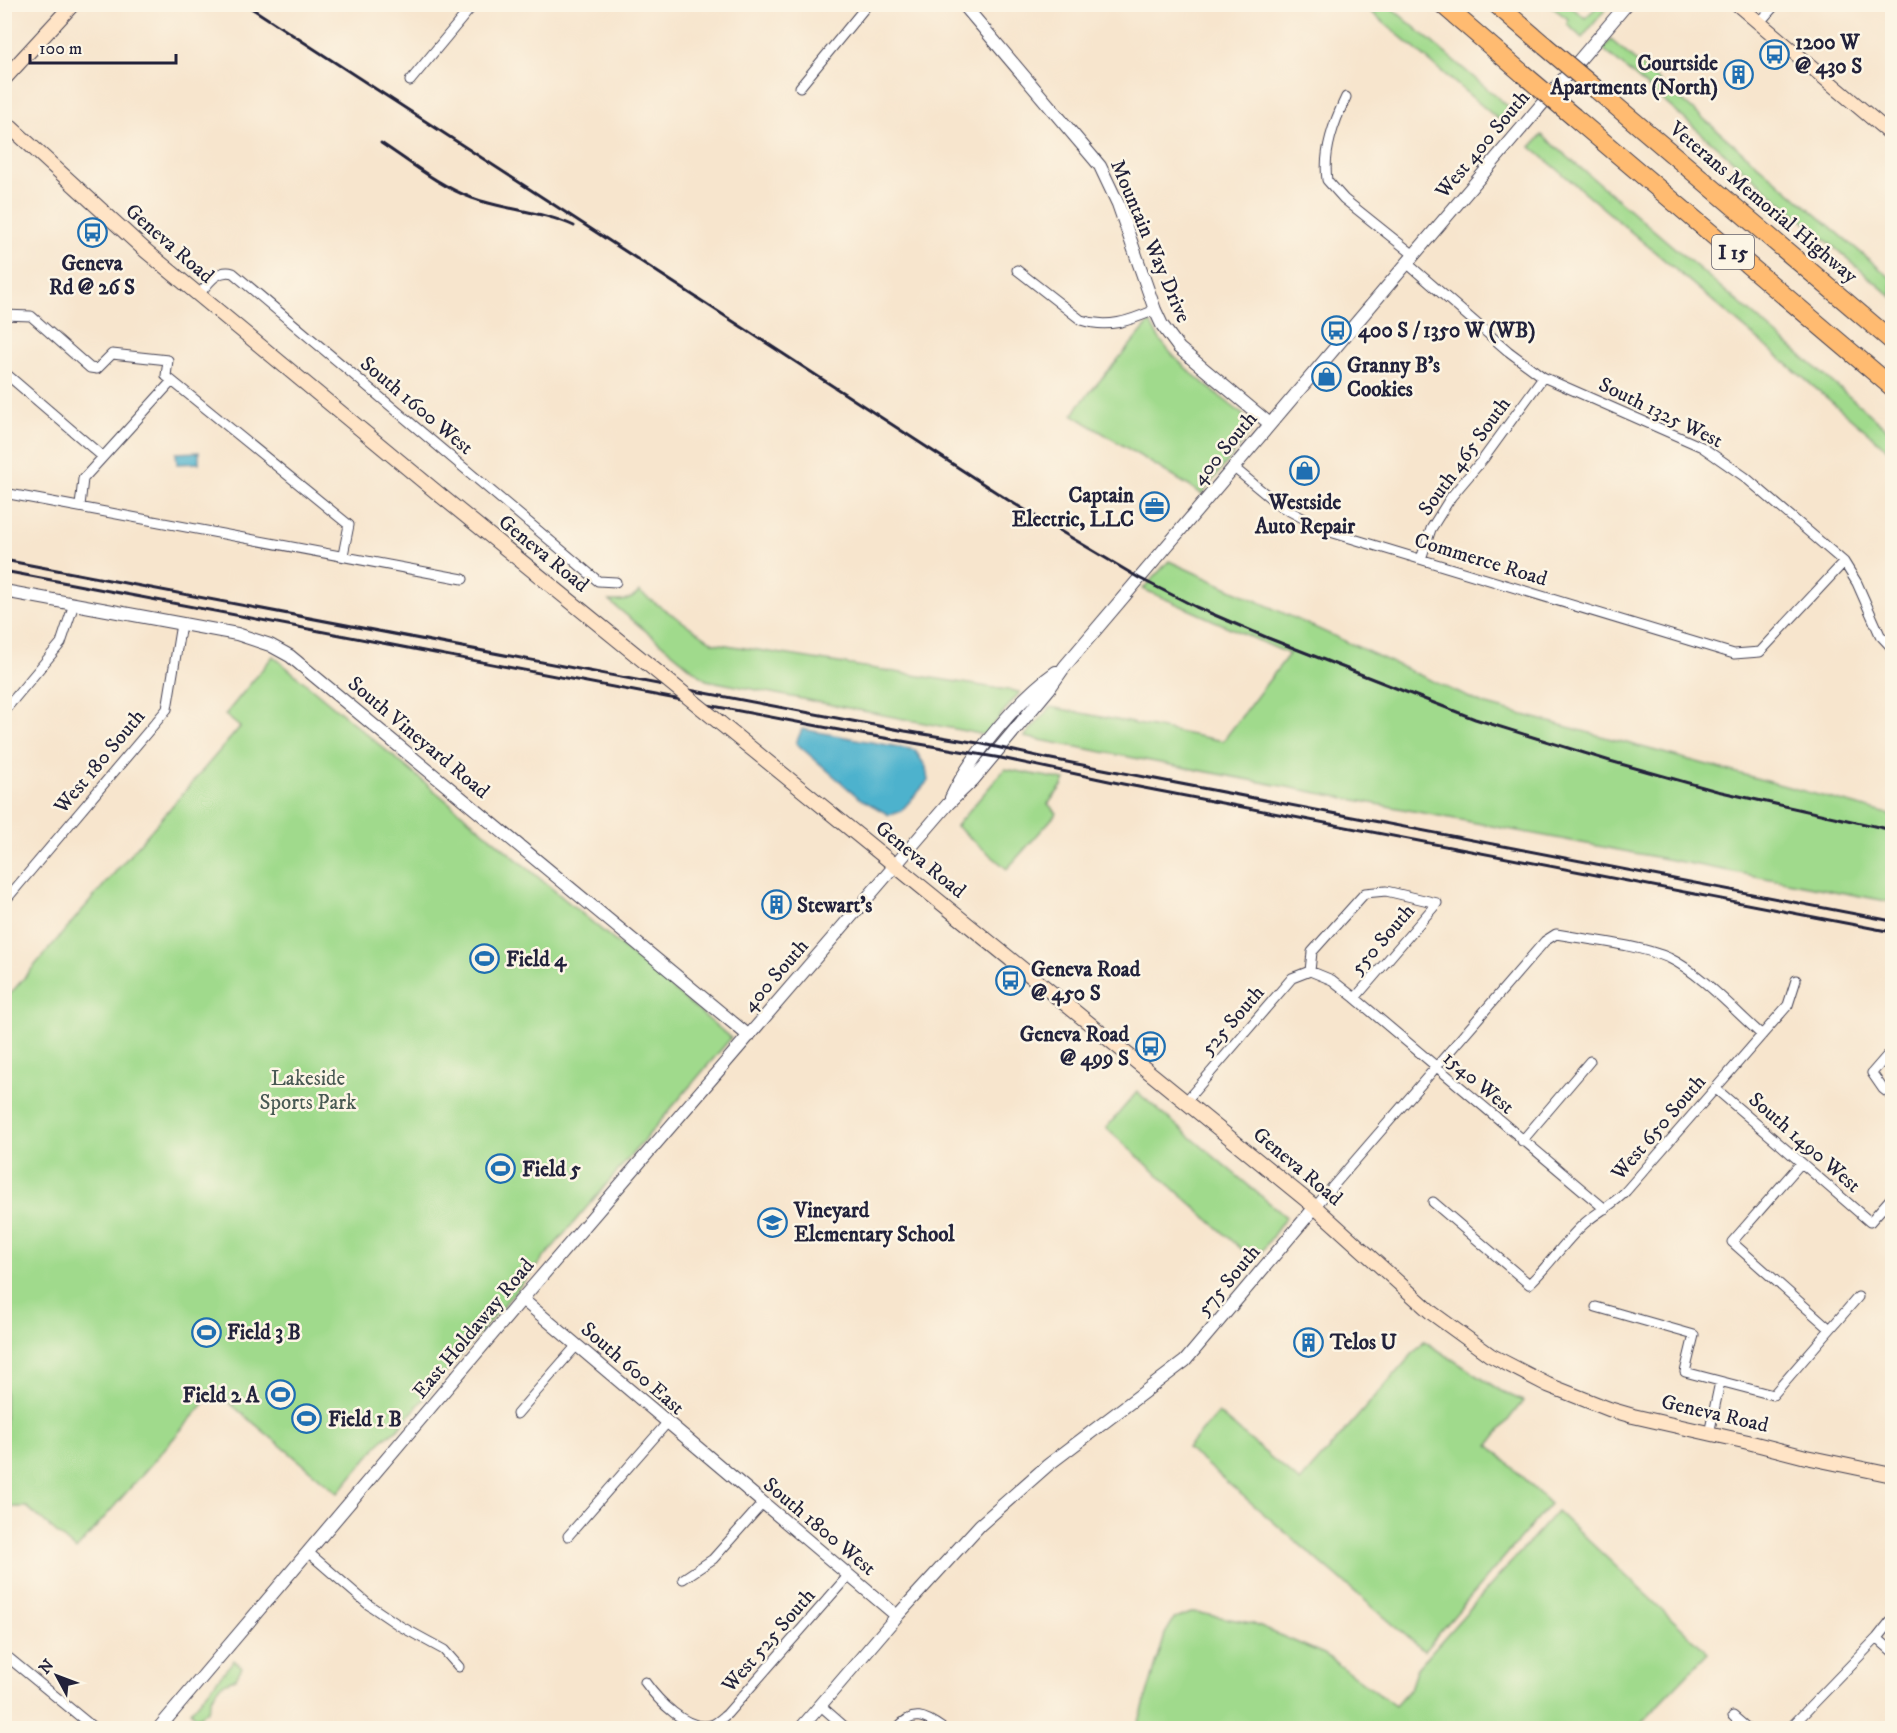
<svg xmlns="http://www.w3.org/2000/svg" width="1897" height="1733" viewBox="0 0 1897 1733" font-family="'IM FELL DW Pica',serif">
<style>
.green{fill:#a0da8c;stroke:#617e64;stroke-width:1.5}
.water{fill:#4eb2cd;stroke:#386a84;stroke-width:1.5}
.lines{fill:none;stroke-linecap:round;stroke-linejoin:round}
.minor-casing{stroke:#423f51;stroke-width:11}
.tertiary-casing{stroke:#423f51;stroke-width:14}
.secondary-casing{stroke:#423f51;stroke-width:16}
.motorway-casing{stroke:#423f51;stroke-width:20}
.minor{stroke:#fff;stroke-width:9}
.tertiary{stroke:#fff;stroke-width:12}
.secondary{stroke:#ffe4c6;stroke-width:14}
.motorway{stroke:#ffbb71;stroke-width:18}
.rail{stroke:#22223b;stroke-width:3}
.secondary-bridge-casing{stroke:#423f51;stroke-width:16;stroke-linecap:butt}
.motorway-bridge-casing{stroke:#423f51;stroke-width:20;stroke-linecap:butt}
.secondary-bridge{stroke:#ffe4c6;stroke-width:14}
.motorway-bridge{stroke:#ffbb71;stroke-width:18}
.labels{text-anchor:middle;stroke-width:5;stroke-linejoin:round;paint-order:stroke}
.shield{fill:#fcf5e5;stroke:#63616e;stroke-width:1.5}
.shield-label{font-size:20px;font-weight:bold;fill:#22223b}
.poi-label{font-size:21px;font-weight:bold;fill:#22223b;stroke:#fcf5e5;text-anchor:start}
.street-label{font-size:21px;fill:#22223b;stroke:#fcf5e5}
.park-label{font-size:21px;fill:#485953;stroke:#fcf5e5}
</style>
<rect width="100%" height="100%" fill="#fcf5e5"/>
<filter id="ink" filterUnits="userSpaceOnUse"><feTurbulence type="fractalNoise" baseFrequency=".0167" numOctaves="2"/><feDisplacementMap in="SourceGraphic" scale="12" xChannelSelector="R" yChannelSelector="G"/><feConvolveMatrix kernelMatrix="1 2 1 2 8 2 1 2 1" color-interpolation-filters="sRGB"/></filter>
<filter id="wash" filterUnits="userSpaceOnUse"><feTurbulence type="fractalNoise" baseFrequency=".008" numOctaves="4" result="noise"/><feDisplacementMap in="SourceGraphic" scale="24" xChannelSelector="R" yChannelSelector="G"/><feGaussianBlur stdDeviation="1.35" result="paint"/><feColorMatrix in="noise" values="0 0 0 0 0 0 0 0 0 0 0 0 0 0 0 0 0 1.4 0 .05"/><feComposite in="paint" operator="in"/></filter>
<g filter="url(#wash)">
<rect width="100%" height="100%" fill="#f7e5cd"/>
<path class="green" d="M1363,5H1388L1510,108L1499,120Z
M1549,5H1569L1585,18L1599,5H1609L1582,38L1567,24L1568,19Z
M1611,40L1892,279V297L1603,49Z
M1542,135L1892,433V453L1531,147Z
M1150,322C1166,359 1211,388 1242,414L1250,424V433L1202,494L1073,415L1079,405Z
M1169,561L1483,704L1892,815V902L1024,737L1051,707L1223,741L1289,654L1143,589Z
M639,592L714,643L1020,692L985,735L706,680L609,601C622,601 630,602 639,592Z
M273,656L731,1038L398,1429L384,1438L338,1493L215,1391L76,1550L27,1507H5V1000L240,727L225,715Z
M1005,769L1065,780L1062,786L1048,804L1057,813L1007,869L956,826Z
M1137,1092L1286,1217L1255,1261L1106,1128Z
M1424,1341L1501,1391L1523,1401L1489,1445L1550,1504L1424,1651L1187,1448L1218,1413L1300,1482Z
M1557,1511L1708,1653L1636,1728H1137L1165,1634L1174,1619L1194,1612L1251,1623L1324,1654L1395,1706L1410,1689L1417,1668Z
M234,1660L242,1667L236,1678L222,1684L216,1691L211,1698L208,1710L197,1718L191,1711Z"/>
<path class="water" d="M199,452V463L177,464L176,453Z
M802,729L915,750L926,767L928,781L901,811L889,815L859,798L796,743Z"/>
</g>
<g filter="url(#ink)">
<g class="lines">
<defs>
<path id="minor" d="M1760,22L1776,4
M410,81L474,4
M800,87L868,4
M1346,97C1334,122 1323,151 1327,180L1344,199L1414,255
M1408,264L1508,351L1543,377L1702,447L1745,477L1844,562L1857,583L1880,635L1892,648
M1017,270L1081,320C1108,329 1129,321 1155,310
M198,296C207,285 217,268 233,273L598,581L616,582
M4,315L31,316L90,368L97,369L112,354L168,360L166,376L349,525L343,555
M4,372L103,457
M1233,467L1280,506L1327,531L1734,654L1760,652L1844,562
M4,493L463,579
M80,506L83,479L172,381
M1421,559L1431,529L1451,497L1484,458L1543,377
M4,711L61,643L74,604
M4,902L167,709L181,624
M1310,971L1312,952L1365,893L1386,891L1437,903L1355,998
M1892,1050L1872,1073L1883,1089L1892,1096
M1716,1089L1870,1222L1892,1197
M1186,1101L1292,978L1310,971L1332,980L1355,998L1605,1209
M1522,1141L1590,1061
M1801,1163L1732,1242L1830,1329
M1433,1202L1529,1284C1550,1265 1565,1240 1586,1222C1599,1211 1614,1204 1626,1191L1788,1005L1796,980
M1315,1207L1545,941L1556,934C1589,940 1639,945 1669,958C1699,972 1736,1012 1762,1035
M1596,1307L1694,1335L1685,1372L1773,1395L1858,1297
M517,1414L577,1345
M1709,1434L1720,1382
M568,1536L667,1423
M309,1553L369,1605L400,1626L444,1650L459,1667
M683,1579L713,1559L762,1504
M1877,1638L1892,1651
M4,1654L94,1728
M645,1682C657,1699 687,1732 711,1725C716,1724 723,1717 727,1714L848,1576
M821,1706L846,1728
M1733,1716L1747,1728
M897,1728C913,1710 925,1716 942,1728
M1790,1728L1877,1638L1892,1619"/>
<path id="tertiary" d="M963,4L1100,166L1118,204L1155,310L1162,325L1179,348L1270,424
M4,591L237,634L270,645L290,656L749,1036
M951,798C970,757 1019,698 1056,672
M522,1299L897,1616
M159,1728L522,1299L948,804L973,780L1049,689L1065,666L1627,4
M801,1728L897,1616L980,1525L1048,1465L1185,1361L1315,1207"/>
<path id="secondary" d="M1737,4L1892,135
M4,79L73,4
M4,121L146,251L440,495
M720,723L1315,1207L1432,1313L1490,1355L1548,1385L1609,1409L1633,1416L1748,1442L1806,1457L1892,1475"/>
<path id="motorway" d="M1442,4L1522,73
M1496,4L1545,46
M1597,90L1892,341
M1574,117L1892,387"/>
</defs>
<use href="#minor" class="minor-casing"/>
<use href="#tertiary" class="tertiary-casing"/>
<use href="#secondary" class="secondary-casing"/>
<use href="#motorway" class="motorway-casing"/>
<use href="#minor" class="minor"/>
<use href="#tertiary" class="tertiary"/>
<use href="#secondary" class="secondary"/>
<use href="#motorway" class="motorway"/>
<path class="rail" d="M245,4L1008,500L1139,578L1196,607L1268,638L1475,719L1610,761L1717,791L1892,830
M381,143C410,162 439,186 472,198C505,210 542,211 574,226
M4,560L905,731L978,743L1046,758L1892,921
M4,571L844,731L1001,758L1123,784L1892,932"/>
<defs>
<path id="secondary-bridge" d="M440,495L720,723"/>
<path id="motorway-bridge" d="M1545,46L1597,90
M1522,73L1574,117"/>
</defs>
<use href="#secondary-bridge" class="secondary-bridge-casing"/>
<use href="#motorway-bridge" class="motorway-bridge-casing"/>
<use href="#secondary-bridge" class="secondary-bridge"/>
<use href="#motorway-bridge" class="motorway-bridge"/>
</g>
</g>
<defs>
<symbol id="bus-ring" viewBox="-11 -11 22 22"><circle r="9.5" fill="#fcf5e5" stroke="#1f6fb2" stroke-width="1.5"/><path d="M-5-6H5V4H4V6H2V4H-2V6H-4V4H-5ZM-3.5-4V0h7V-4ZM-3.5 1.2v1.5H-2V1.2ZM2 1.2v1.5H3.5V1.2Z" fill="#1f6fb2"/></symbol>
<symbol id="building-ring" viewBox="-11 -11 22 22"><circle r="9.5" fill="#fcf5e5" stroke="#1f6fb2" stroke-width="1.5"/><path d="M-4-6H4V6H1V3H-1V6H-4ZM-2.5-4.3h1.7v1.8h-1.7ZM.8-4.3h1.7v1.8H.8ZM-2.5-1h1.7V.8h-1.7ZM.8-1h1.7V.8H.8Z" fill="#1f6fb2"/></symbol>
<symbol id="shop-ring" viewBox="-11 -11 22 22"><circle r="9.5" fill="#fcf5e5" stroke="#1f6fb2" stroke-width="1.5"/><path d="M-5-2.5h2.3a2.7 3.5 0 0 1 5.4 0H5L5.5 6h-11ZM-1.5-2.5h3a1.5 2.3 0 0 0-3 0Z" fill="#1f6fb2"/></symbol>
<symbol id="office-ring" viewBox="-11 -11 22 22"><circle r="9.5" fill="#fcf5e5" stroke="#1f6fb2" stroke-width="1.5"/><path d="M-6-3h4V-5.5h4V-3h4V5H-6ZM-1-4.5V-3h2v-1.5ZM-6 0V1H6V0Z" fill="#1f6fb2"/></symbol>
<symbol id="stadium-ring" viewBox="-11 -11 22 22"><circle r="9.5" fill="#fcf5e5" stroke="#1f6fb2" stroke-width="1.5"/><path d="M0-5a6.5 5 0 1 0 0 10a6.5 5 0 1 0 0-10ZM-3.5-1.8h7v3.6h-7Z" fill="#1f6fb2"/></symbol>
<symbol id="school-ring" viewBox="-11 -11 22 22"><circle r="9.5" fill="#fcf5e5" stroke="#1f6fb2" stroke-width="1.5"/><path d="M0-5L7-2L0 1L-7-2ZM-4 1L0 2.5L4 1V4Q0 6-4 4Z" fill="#1f6fb2"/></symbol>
</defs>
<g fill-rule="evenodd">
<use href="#bus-ring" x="1758" y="38" width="33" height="33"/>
<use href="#building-ring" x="1722" y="58" width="33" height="33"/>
<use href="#bus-ring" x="76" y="216" width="33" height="33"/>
<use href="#bus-ring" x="1320" y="314" width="33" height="33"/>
<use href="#shop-ring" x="1310" y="360" width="33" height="33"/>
<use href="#shop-ring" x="1288" y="454" width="33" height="33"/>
<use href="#office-ring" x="1138" y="490" width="33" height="33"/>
<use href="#building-ring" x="760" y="888" width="33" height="33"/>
<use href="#stadium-ring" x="468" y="942" width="33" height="33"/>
<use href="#bus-ring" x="994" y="964" width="33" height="33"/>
<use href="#bus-ring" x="1134" y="1030" width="33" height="33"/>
<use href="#stadium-ring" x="484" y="1152" width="33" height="33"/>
<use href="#school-ring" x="756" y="1206" width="33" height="33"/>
<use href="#stadium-ring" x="190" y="1316" width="33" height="33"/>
<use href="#building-ring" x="1292" y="1326" width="33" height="33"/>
<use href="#stadium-ring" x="264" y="1378" width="33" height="33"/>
<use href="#stadium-ring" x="290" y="1402" width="33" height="33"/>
</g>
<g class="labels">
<rect class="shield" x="1712" y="235" width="42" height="34" rx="4.5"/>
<g class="shield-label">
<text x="1733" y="259">I 15</text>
</g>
<g class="poi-label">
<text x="1795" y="49">1200 W<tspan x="1795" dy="24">@ 430 S</tspan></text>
<text x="1718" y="70" text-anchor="end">Courtside<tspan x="1718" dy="24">Apartments (North)</tspan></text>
<text x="92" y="270" text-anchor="middle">Geneva<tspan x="92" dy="24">Rd @ 26 S</tspan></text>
<text x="1358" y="337">400 S / 1350 W (WB)</text>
<text x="1347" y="372">Granny B's<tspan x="1347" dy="24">Cookies</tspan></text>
<text x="1134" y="502" text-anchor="end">Captain<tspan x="1134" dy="24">Electric, LLC</tspan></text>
<text x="1305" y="509" text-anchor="middle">Westside<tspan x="1305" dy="24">Auto Repair</tspan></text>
<text x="797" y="912">Stewart's</text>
<text x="506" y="966">Field 4</text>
<text x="1031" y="976">Geneva Road<tspan x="1031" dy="24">@ 450 S</tspan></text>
<text x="1129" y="1041" text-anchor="end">Geneva Road<tspan x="1129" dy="24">@ 499 S</tspan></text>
<text x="522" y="1176">Field 5</text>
<text x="794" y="1217">Vineyard<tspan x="794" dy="24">Elementary School</tspan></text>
<text x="227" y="1339">Field 3 B</text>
<text x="1330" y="1349">Telos U</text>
<text x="259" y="1402" text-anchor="end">Field 2 A</text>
<text x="328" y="1426">Field 1 B</text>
</g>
<g class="street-label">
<text transform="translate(1482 144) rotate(-50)" y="7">West 400 South</text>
<text transform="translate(1764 202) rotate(40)" y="7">Veterans Memorial Highway</text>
<text transform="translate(1151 241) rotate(67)" y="7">Mountain Way Drive</text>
<text transform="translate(170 243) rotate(41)" y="7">Geneva Road</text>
<text transform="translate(417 405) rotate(40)" y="7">South 1600 West</text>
<text transform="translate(1661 412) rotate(26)" y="7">South 1325 West</text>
<text transform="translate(1224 448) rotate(-50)" y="7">400 South</text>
<text transform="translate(1464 456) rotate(-54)" y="7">South 465 South</text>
<text transform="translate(544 553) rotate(39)" y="7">Geneva Road</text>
<text transform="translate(1481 559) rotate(17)" y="7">Commerce Road</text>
<text transform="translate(419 737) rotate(40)" y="7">South Vineyard Road</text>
<text transform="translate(99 761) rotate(-50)" y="7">West 180 South</text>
<text transform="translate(921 859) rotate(39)" y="7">Geneva Road</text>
<text transform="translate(1382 939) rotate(-49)" y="7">550 South</text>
<text transform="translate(775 975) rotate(-49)" y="7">400 South</text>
<text transform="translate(1232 1020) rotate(-49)" y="7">525 South</text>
<text transform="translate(1479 1082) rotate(40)" y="7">1540 West</text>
<text transform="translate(1658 1127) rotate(-49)" y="7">West 650 South</text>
<text transform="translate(1805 1142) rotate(41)" y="7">South 1490 West</text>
<text transform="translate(1298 1166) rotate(40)" y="7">Geneva Road</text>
<text transform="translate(1228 1280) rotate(-50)" y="7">575 South</text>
<text transform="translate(473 1328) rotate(-50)" y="7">East Holdaway Road</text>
<text transform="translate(633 1368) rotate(41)" y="7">South 600 East</text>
<text transform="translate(1715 1413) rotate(13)" y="7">Geneva Road</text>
<text transform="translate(820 1526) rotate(40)" y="7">South 1800 West</text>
<text transform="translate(768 1640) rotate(-49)" y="7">West 525 South</text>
</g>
<g class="park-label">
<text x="308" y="1085">Lakeside<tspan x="308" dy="24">Sports Park</tspan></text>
</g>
</g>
<rect width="1897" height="1733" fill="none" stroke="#fcf5e5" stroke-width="24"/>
<g transform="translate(57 1676) rotate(311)" stroke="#fcf5e5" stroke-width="4.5" paint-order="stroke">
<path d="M0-4.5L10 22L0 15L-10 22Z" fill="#22223b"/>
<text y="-9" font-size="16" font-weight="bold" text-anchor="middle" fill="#22223b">N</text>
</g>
<path d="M30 54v9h146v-9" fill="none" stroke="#22223b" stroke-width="3"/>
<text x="39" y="54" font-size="18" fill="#22223b" stroke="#fcf5e5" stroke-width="4.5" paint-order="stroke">100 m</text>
</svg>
